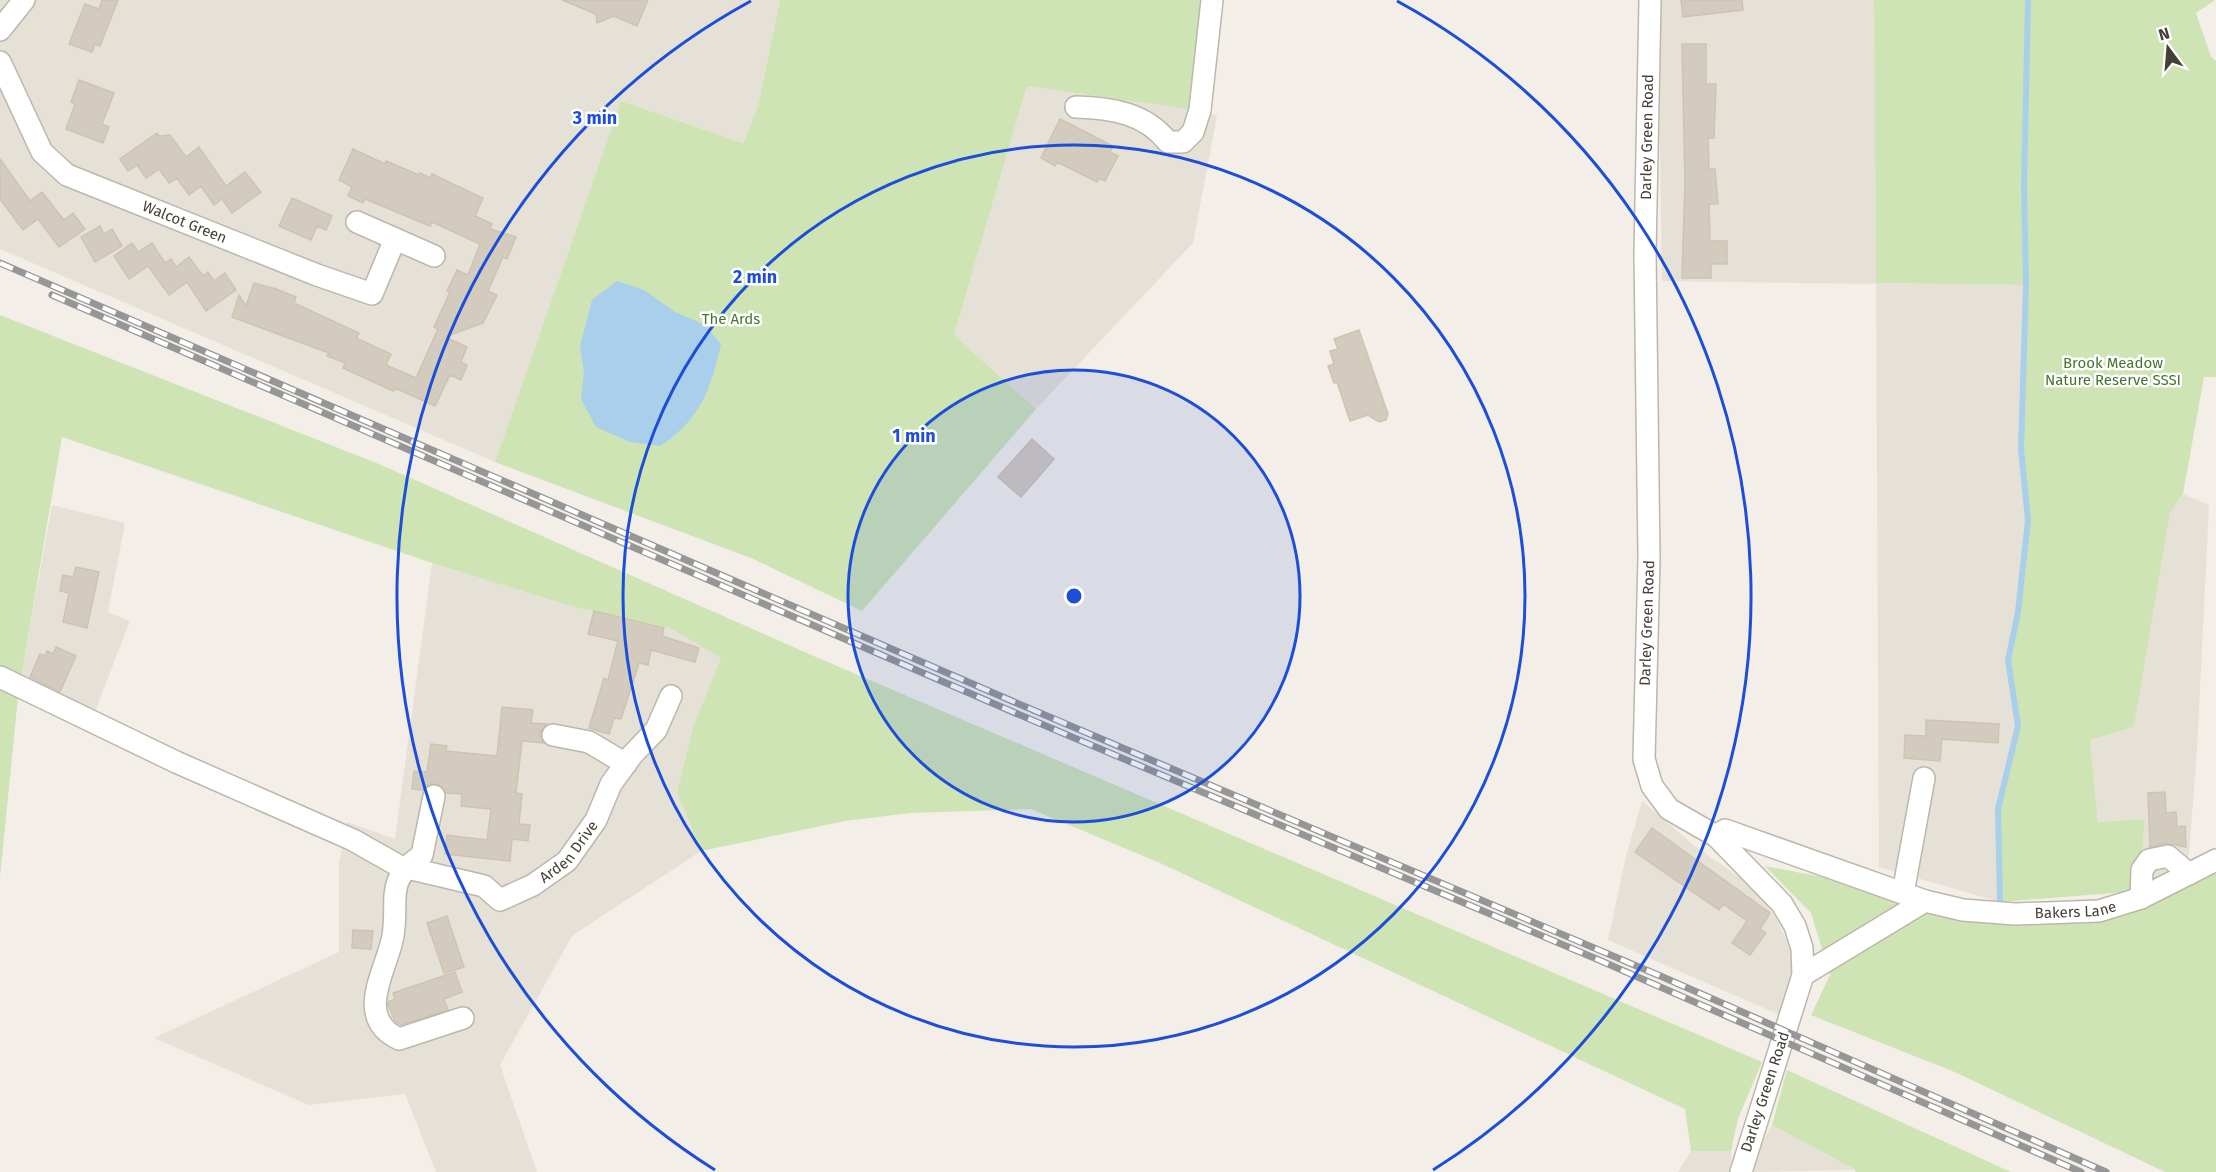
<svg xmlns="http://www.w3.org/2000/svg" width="2216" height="1172" viewBox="0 0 2216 1172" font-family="'Fira Sans',sans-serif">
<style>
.residential{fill:#e6e1d6}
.green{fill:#cee4b4}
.water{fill:#a9cfeb}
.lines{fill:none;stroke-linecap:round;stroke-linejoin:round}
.stream{stroke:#a9cfeb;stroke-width:6}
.building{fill:#d3cbbe;stroke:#cec3b2;stroke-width:1.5}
.minor-casing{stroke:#bdb7ab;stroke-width:24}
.minor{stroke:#fff;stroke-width:21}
.rail-casing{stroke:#969696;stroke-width:7}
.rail{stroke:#fff;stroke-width:4.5;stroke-dasharray:14;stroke-linecap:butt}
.ring{fill:none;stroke:#1d4ed8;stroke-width:3}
.labels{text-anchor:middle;stroke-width:5;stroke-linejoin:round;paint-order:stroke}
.street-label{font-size:15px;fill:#454037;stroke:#fff}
.park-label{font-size:15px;fill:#48732f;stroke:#fff}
.centre{fill:#1d4ed8;stroke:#fff;stroke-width:3}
.ring-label{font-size:18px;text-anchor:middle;font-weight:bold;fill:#1d4ed8;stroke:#fff;stroke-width:5;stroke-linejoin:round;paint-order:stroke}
</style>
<rect width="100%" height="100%" fill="#f3efe8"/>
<path class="residential" d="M0,0H780L758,106L743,143L621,101L495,462L0,249Z
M1661,0H1874L1876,283L2026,285L2021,449L2028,520L2018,612L2008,660L2018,726L1998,809L2000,902L1879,867L1876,284L1662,281L1658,29Z
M1027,86L1200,110L1217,116L1193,243L1036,409L954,335Z
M2183,494L2209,505L2197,751L2188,866L2139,891L2145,819L2098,822L2090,740L2134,727L2170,513Z
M52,505L125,523L108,612L130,621L94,714L20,682Z
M432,563L567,605L672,629L721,658L694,724L677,792L701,851L572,936L500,1065L537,1172H436L405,1094L309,1105L154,1038L339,952V864L347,822L395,839Z
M1642,801L1696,847L1755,888L1776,918L1790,948L1793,973L1780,1015L1608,940L1626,856Z
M1772,1125L1856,1170L1752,1172L1751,1164Z
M1691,1151H1731L1732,1172H1678Z"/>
<path class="green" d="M780,0H1201L1189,109L1027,86L954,335L1036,409L862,611L751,558L495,462L621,101L743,143L758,106Z
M1874,0H2215L2196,13L2211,57L2216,61V377H2204L2183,494L2170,513L2134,727L2090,740L2098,822L2145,819L2139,891L2000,902L1998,809L2018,726L2008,660L2018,612L2028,520L2021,449L2026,285L1876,283Z
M0,315L379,464L816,657L1762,1062L1738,1119L1731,1151H1691L1685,1109L1160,863L1031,809L911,813L845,821L701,851L677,792L694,724L721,658L672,629L567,605L432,563L62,437L24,660L20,682L14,695L18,697L0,877Z
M1765,866L1879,888L1936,916L2054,923L2216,867V1172H2165L1957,1073L1811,1015L1830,975L1811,913Z
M1787,1070L2011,1172H1855L1856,1170L1772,1125Z"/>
<path class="water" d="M617,281L644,290L675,312L705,325L721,344C711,389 700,420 660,446L630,442L596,427L581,399L584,373L580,346L592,300Z"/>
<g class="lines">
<path class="stream" d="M2000,902L1998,809L2018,726L2008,660L2018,612L2028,520L2021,449L2026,285L2024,186L2028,0"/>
</g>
<path class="building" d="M102,0H118L100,46L95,44L92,52L69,44L85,4L99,9Z
M562,0H648L637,26L614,16L597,23L596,14Z
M1681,0H1742L1743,10L1683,17Z
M1682,44H1706V84H1716L1714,138H1708L1709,169H1715L1718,204H1709L1710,241H1727V264H1711V278H1682L1685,183Z
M79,80L114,93L102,124L109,127L103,143L66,129L75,104L71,102Z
M1060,119L1113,146L1110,152L1118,156L1105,181L1099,178L1097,182L1057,162L1055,166L1041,158Z
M157,133L159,136L170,135L186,157L199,147L226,186L245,172L261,192L232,213L222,199L214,205L201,186L189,195L177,178L169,183L159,169L146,178L137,165L128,171L120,159Z
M353,149L385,164L386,161L419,175L420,173L430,178L432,174L483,198L475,216L492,224L490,229L516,237L507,259L503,257L488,291L497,295L483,323L445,337L467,347L461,362L467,365L461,380L450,375L435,406L395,388L393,391L343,368L345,363L327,356L329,353L232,317L239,295L246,306L254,283L276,289L296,297L294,303L359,333L356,338L391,354L386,365L416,378L438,329L434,327L450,292L447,291L457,270L468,275L480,244L432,222L430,226L365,199L363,203L348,196L352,187L339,180Z
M0,159L30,201L42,192L64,220L73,213L85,229L59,247L38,219L23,230L0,199Z
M292,198L332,216L326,230L317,226L311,240L279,226Z
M100,226L104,234L112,229L122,246L95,262L81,237Z
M132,243L138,252L152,243L165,263L171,259L176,267L189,257L203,276L208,272L214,281L225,273L236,290L206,311L187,282L169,295L148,266L129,279L114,256Z
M1359,330L1388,414L1386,420L1379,422L1368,415L1350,421L1337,382L1334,383L1328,366L1334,364L1330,351L1338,349L1334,339Z
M1032,439L1054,459L1021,497L998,477Z
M76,567L99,572L87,628L63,622L69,593L60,591L63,575L73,577Z
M594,611L664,628L662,636L699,648L695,662L651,650L648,665L639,663L621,719L614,718L609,734L589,728L604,678L608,680L618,641L588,634Z
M56,647L76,656L60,692L30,677L40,654L45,656L47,651L53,654Z
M502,707L533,710L531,723L546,724L540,733L544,743L522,741L516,793L522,794L519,824L530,825L528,841L512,839L510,861L445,854L447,835L487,840L491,809L461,806L462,794L446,793L437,784H429L423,790L412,789L414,771L427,772L431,744L447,746L446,751L497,756Z
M1926,720L1999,724L1998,743L1942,739L1940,761L1904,758L1905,735L1926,736Z
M2165,792L2166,813L2176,812L2177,827L2185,826L2186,847L2166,843L2150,847L2148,793Z
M1652,828L1770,913L1760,929L1766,933L1750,955L1732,943L1747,921L1723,904L1719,910L1635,852Z
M447,916L464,967L444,973L427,923Z
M353,930L373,931L371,949L352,948Z
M455,972L462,992L444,999L448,1010L401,1025L395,1021L388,1005V1002L395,999L393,993Z"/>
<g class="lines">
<defs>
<g id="minor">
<path d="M1650,0L1645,253L1649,558L1644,759L1652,786L1669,809L1716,836L1782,904L1795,926L1802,948L1803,975L1741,1172"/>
<path d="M0,30L24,0"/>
<path id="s1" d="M0,62L42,152L67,175L317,275L372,294L395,239"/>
<path d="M1076,107C1112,108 1145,113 1168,142H1183L1193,132L1200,110L1212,0"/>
<path d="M357,222L434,256"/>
<path id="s2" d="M0,677L176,762L353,840L399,866L484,886L500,900L533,885L567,861L596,820L611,784L632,755L656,730L671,696"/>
<path d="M553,735L589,742L626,764"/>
<path d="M434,796L422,855C384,881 399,898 393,936C387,970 353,1017 399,1039L463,1018"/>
<path id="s3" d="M1716,836L1725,830L1925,901L1963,910L2015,914L2099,911L2141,898L2216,860"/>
<path d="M1903,893L1924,778"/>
<path d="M2141,898L2142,870L2149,860L2168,856L2189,874"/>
<path d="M1803,975L1925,901"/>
</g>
</defs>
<use href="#minor" class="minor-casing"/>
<use href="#minor" class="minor"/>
<defs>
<path id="rail" d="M0,263L1012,701L1665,978L2106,1172
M52,295L1013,712L1599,960L2081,1172"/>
</defs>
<use href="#rail" class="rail-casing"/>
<use href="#rail" class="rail"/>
</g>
<circle cx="1074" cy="596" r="226" fill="#1d4ed8" fill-opacity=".12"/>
<g class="ring">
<circle cx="1074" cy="596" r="226"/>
<circle cx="1074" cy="596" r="451"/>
<path d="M715 1170A677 677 0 0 1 751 1M1397 1A677 677 0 0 1 1433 1170"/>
</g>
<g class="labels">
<g class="street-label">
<text transform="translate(1647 137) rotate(-89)" y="5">Darley Green Road</text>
<text dy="5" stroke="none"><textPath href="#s1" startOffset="260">Walcot Green</textPath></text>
<text transform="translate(1647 623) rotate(-88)" y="5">Darley Green Road</text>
<text dy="5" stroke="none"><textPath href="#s2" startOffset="636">Arden Drive</textPath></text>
<text dy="5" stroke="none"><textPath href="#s3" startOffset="375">Bakers Lane</textPath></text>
<text transform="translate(1765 1092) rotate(-72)" y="5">Darley Green Road</text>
</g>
<g class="park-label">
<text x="731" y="324">The Ards</text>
<text x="2113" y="368">Brook Meadow<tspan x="2113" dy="17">Nature Reserve SSSI</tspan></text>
</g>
</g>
<circle cx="1074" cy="596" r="9" class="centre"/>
<g class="ring-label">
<text x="595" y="124">3 min</text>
<text x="755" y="283">2 min</text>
<text x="914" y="442">1 min</text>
</g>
<g transform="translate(2168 48) rotate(344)" stroke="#ffffff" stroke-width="4.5" paint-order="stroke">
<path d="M0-4.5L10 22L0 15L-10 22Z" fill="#454037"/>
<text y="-9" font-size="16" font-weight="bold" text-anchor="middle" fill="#454037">N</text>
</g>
</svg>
